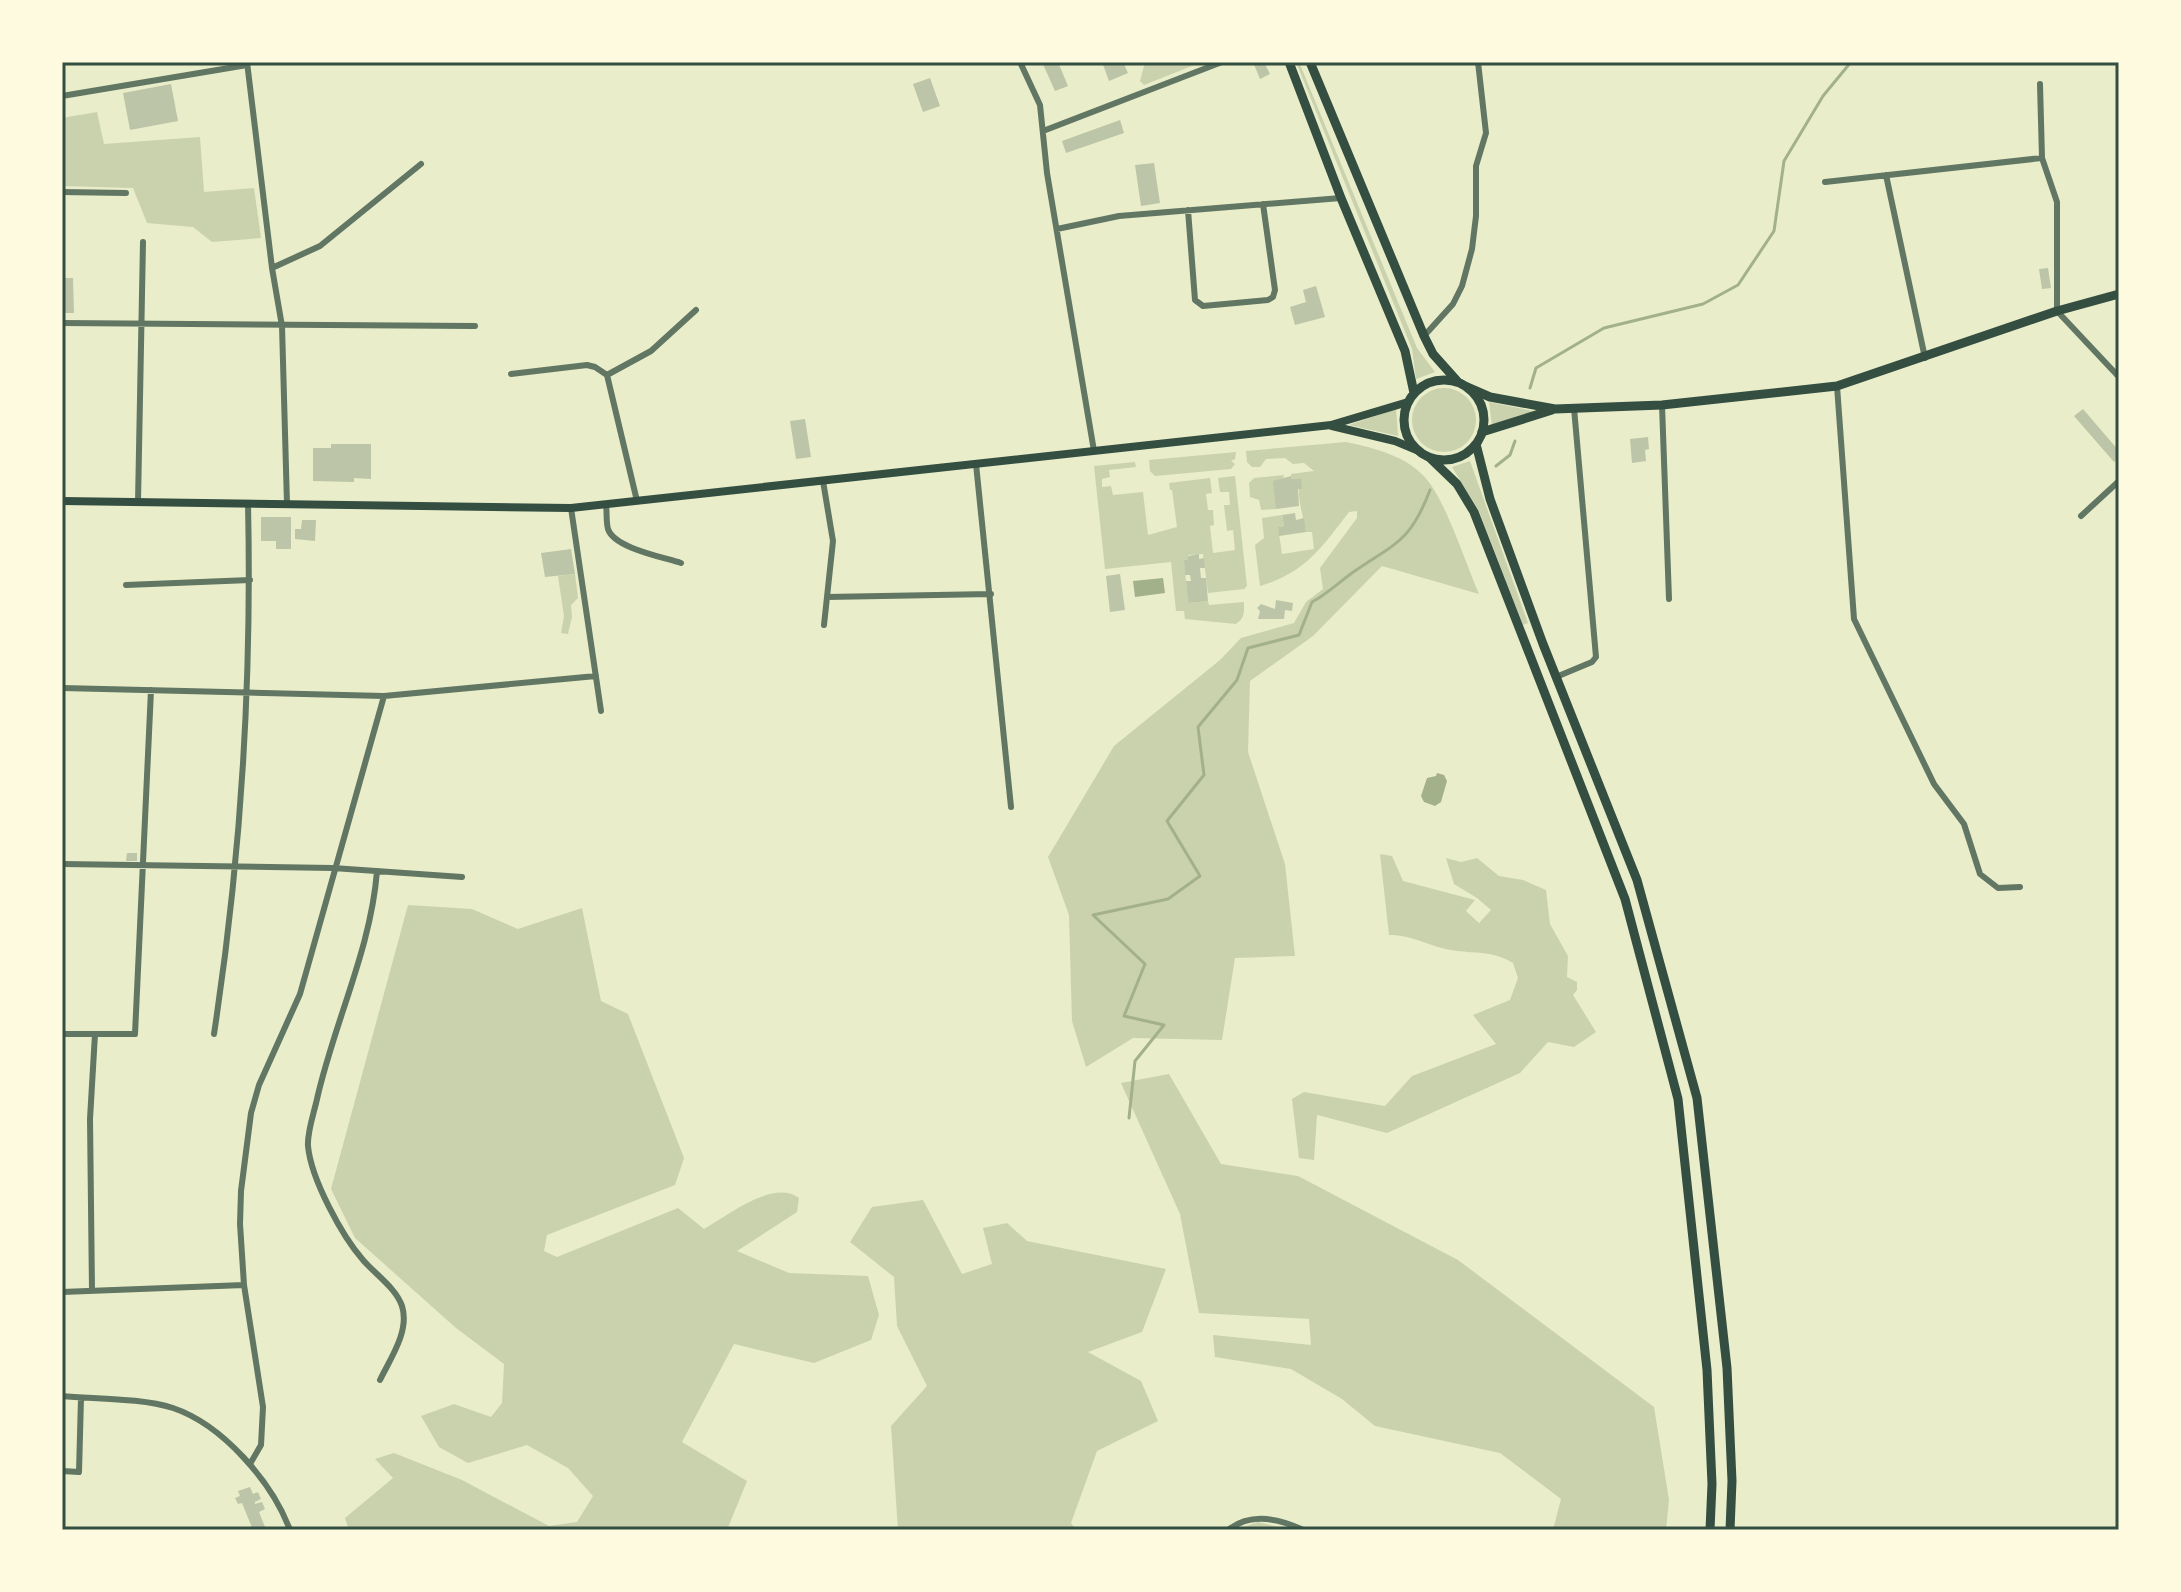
<svg xmlns="http://www.w3.org/2000/svg" width="2181" height="1592" viewBox="0 0 2181 1592" font-family="Rubik,sans-serif">
<style>
.green{fill:#cad2ad}
.water{fill:#a3b18a}
.lines{fill:none;stroke-linecap:round;stroke-linejoin:round}
.stream{stroke:#a3b18a;stroke-width:3}
.building{fill:#bcc5a7}
.minor{stroke:#617663;stroke-width:6}
.secondary{stroke:#344e41;stroke-width:8}
.primary{stroke:#344e41;stroke-width:9}
.trunk{stroke:#344e41;stroke-width:9}
.neatline{fill:none;stroke:#344e41;stroke-width:3}
</style>
<rect width="100%" height="100%" fill="#e9edc9"/>
<path class="green" d="M1145,62H1202L1144,85L1140,81Z
M1296,62H1299L1417,348L1435,372L1416,379L1412,349Z
M97,112L104,144L200,137L204,192L254,188L261,238L212,242L193,227L147,223L133,188L62,186V118Z
M1412 420a32 32 0 1 1 64 0a32 32 0 1 1-64 0Z
M1489,402L1533,411L1492,426Z
M1396,409L1398,436L1349,425Z
M1346,442C1374,448 1409,456 1428,481C1447,505 1466,564 1479,594L1382,566L1313,636L1250,681L1248,752L1285,864L1295,956L1235,958L1222,1040L1133,1038L1086,1067L1072,1021L1069,915L1048,857L1114,746L1220,660L1241,638L1294,623L1306,602L1323,589L1320,568L1357,518V511L1349,512C1322,547 1305,573 1260,586L1255,545L1264,538L1262,518L1282,515L1284,526L1278,527L1282,554L1314,549L1312,532H1306C1303,513 1296,498 1300,478L1291,479V474L1314,471L1304,463L1293,464L1285,458L1266,459L1260,467H1252L1247,462L1246,451Z
M1236,452L1235,459L1231,461L1235,464L1231,469L1155,476L1150,471L1149,460Z
M1470,461L1528,623L1523,625L1479,511L1452,467Z
M1135,462L1136,467L1109,470L1110,477L1102,479V487L1111,486L1113,495L1143,492L1148,535L1177,527L1172,490H1170L1169,483L1210,478L1212,493L1206,494L1208,510H1213L1214,525L1210,526L1213,553L1235,550L1233,530L1227,531L1224,505H1230L1229,492H1220L1218,478L1235,476L1247,586L1244,589L1208,593L1203,554L1188,555V559L1184,560L1188,603L1208,601L1209,605L1244,602C1244,612 1245,618 1236,624L1185,619L1184,611H1176L1171,562L1105,569L1094,466Z
M1284,475L1276,509L1261,510L1259,500L1250,497L1249,483L1254,478Z
M575,574L578,598L571,605L572,617L568,634L561,633L564,616L558,576Z
M1380,854L1392,856L1403,881L1475,900L1466,911L1479,923L1491,910L1477,898L1454,884L1446,858L1461,862L1477,858L1499,876L1523,880L1546,890L1550,924L1568,956L1567,977L1577,982V990L1573,995L1596,1032L1574,1047L1548,1042L1520,1073L1387,1133L1317,1115L1314,1160L1299,1158L1292,1099L1304,1092L1385,1106L1412,1076L1496,1044L1473,1015L1510,1000L1518,978L1513,963C1491,950 1475,954 1451,950C1428,946 1413,935 1389,935Z
M408,905L472,909L518,929L582,908L601,1001L628,1014L684,1158L675,1185L547,1235L544,1251L557,1257L678,1208L704,1229C729,1215 773,1179 799,1198L797,1212L737,1251L789,1273L868,1276L879,1315L871,1340L814,1363L734,1344L682,1442L747,1481L727,1530H349L345,1518L393,1478L375,1459L394,1453L462,1480L549,1526L577,1522L593,1496L568,1468L527,1445L468,1463L439,1447L421,1416L454,1404L491,1417L502,1403L504,1364L456,1328L355,1238L331,1189Z
M1169,1074L1221,1164L1298,1176L1458,1260L1654,1407L1669,1500L1666,1530H1553L1561,1499L1500,1453L1375,1426L1342,1399L1291,1369L1215,1357L1213,1335L1311,1345L1309,1319L1199,1313L1180,1214L1121,1083Z
M923,1200L962,1274L992,1264L983,1228L1007,1223L1027,1241L1166,1269L1142,1332L1088,1352L1141,1381L1158,1421L1097,1451L1071,1523L1076,1530H898L891,1426L927,1386L897,1326L894,1277L850,1242L872,1207Z
M1258,1522L1289,1530H1235Z"/>
<path class="water" d="M1163,578L1165,593L1135,597L1133,581Z
M1437,773L1444,775L1447,781L1441,802L1435,806L1424,802L1421,796L1427,778L1436,776Z"/>
<g class="lines">
<path class="stream" d="M1530,388L1536,368L1604,328L1703,304L1738,285L1774,231L1784,161L1823,96L1851,62
M1496,466L1510,455L1515,441
M1129,1118L1135,1061L1164,1025L1124,1016L1145,964L1093,915L1168,899L1200,876L1167,821L1204,775L1198,727L1237,680L1248,648L1299,635L1312,602C1327,594 1338,583 1352,573C1395,543 1410,543 1430,490"/>
</g>
<path class="building" d="M1042,62H1058L1068,86L1055,91Z
M1102,62H1123L1128,73L1109,81Z
M1253,62H1264L1270,74L1260,79Z
M930,78L940,106L923,112L913,84Z
M171,84L178,121L130,130L123,93Z
M1120,120L1124,133L1066,153L1062,141Z
M1154,163L1160,203L1141,206L1135,165Z
M2048,268L2051,288L2042,289L2039,269Z
M62,278H73L74,313H62Z
M1316,286L1325,317L1295,325L1290,307L1306,302L1303,290Z
M2083,409L2119,451V458L2114,462L2074,416Z
M805,419L811,457L796,459L790,421Z
M1648,437L1649,449L1645,450L1646,461L1632,463L1630,439Z
M331,444H371V479L354,478V482L313,481V448H331Z
M1291,476V479L1301,478L1302,489H1298L1299,506L1276,509L1273,481Z
M1295,513L1296,520L1304,518L1306,532L1279,536L1278,527L1284,526L1282,515Z
M261,517H291V549H276V541H261Z
M302,520H316L315,541L295,539V529H301Z
M571,549L575,574L545,577L541,553Z
M1199,554V559L1204,558L1205,568H1200L1201,578H1206L1208,601L1188,603L1186,581H1191L1190,575H1185L1184,560L1188,559V556Z
M1120,574L1125,610L1110,612L1106,576Z
M1276,600L1293,603L1292,611L1285,610L1284,619H1258L1260,611L1257,608L1261,604L1275,609Z
M127,853H137V861H126Z
M250,1487L253,1494L258,1492L261,1499L255,1502V1504L262,1502L265,1509L259,1512L265,1527L259,1530H253L242,1503L238,1504L235,1498L240,1496L238,1491Z"/>
<g class="lines">
<path class="minor" d="M247,62L272,268L282,326L287,504
M1020,62L1040,105L1047,173L1094,451
M2040,84L2042,158L2057,202V311L2119,377
M62,96L247,65
M1043,131L1222,62
M1886,175L1925,358
M1825,182L2042,158
M62,192L126,193
M1188,210L1195,300L1203,306L1268,300L1273,297L1275,290L1263,204
M1057,229L1119,216L1341,198
M272,268L320,246L421,164
M62,323L475,326
M1424,336L1453,304L1462,286L1472,249L1476,216V166L1486,133L1478,62
M511,374L587,365L595,367L607,375L651,351L696,310
M607,375L637,501
M1837,386L1854,619L1934,784L1964,824L1980,874L1998,888L2020,887
M1662,405L1669,599
M976,464L1011,807
M823,481L833,541L824,625
M138,502L143,242
M606,504C607,512 606,522 608,529C614,548 663,557 681,563
M571,508L601,711
M2081,516L2119,481
M126,585L250,580
M827,597L991,594
M1556,677L1592,662L1596,657L1574,408
M62,688L384,696L596,676
M62,864L333,868L462,877
M377,871C371,949 334,1023 317,1099C314,1113 307,1132 308,1146C311,1179 342,1236 363,1260C375,1274 396,1288 402,1306C410,1331 390,1359 380,1380
M62,1034H135L151,690
M214,1034C241,858 252,681 248,504
M92,1291L90,1119L95,1034
M62,1292L244,1285
M62,1396C95,1399 142,1398 173,1408C223,1425 272,1482 290,1530
M250,1464L261,1445L263,1407L244,1285L240,1224L241,1191L251,1113L259,1085L300,994L384,696
M62,1471L79,1472L81,1398
M1228,1530C1251,1512 1278,1518 1303,1530"/>
<path class="secondary" d="M1332,426L1395,441L1419,451
M62,501L571,508L1331,425L1408,402"/>
<path class="primary" d="M1467,387L1490,397L1555,409L1662,405L1837,386L2057,311L2119,294
M1482,432L1552,410"/>
<path class="trunk" d="M1289,62L1341,198L1405,351L1414,393
M1310,62L1424,336L1433,354L1458,382
M1404 420a40 40 0 1 1 80 0a40 40 0 1 1-80 0Z
M1476,444L1490,499L1543,644L1637,880L1697,1098L1727,1368L1732,1481L1730,1530
M1429,457L1457,484L1474,512L1625,899L1678,1099L1707,1370L1712,1484L1710,1530"/>
</g>
<rect width="2181" height="1592" fill="none" stroke="#fefae0" stroke-width="128"/>
<rect x="64" y="64" width="2053" height="1464" class="neatline"/>
</svg>
